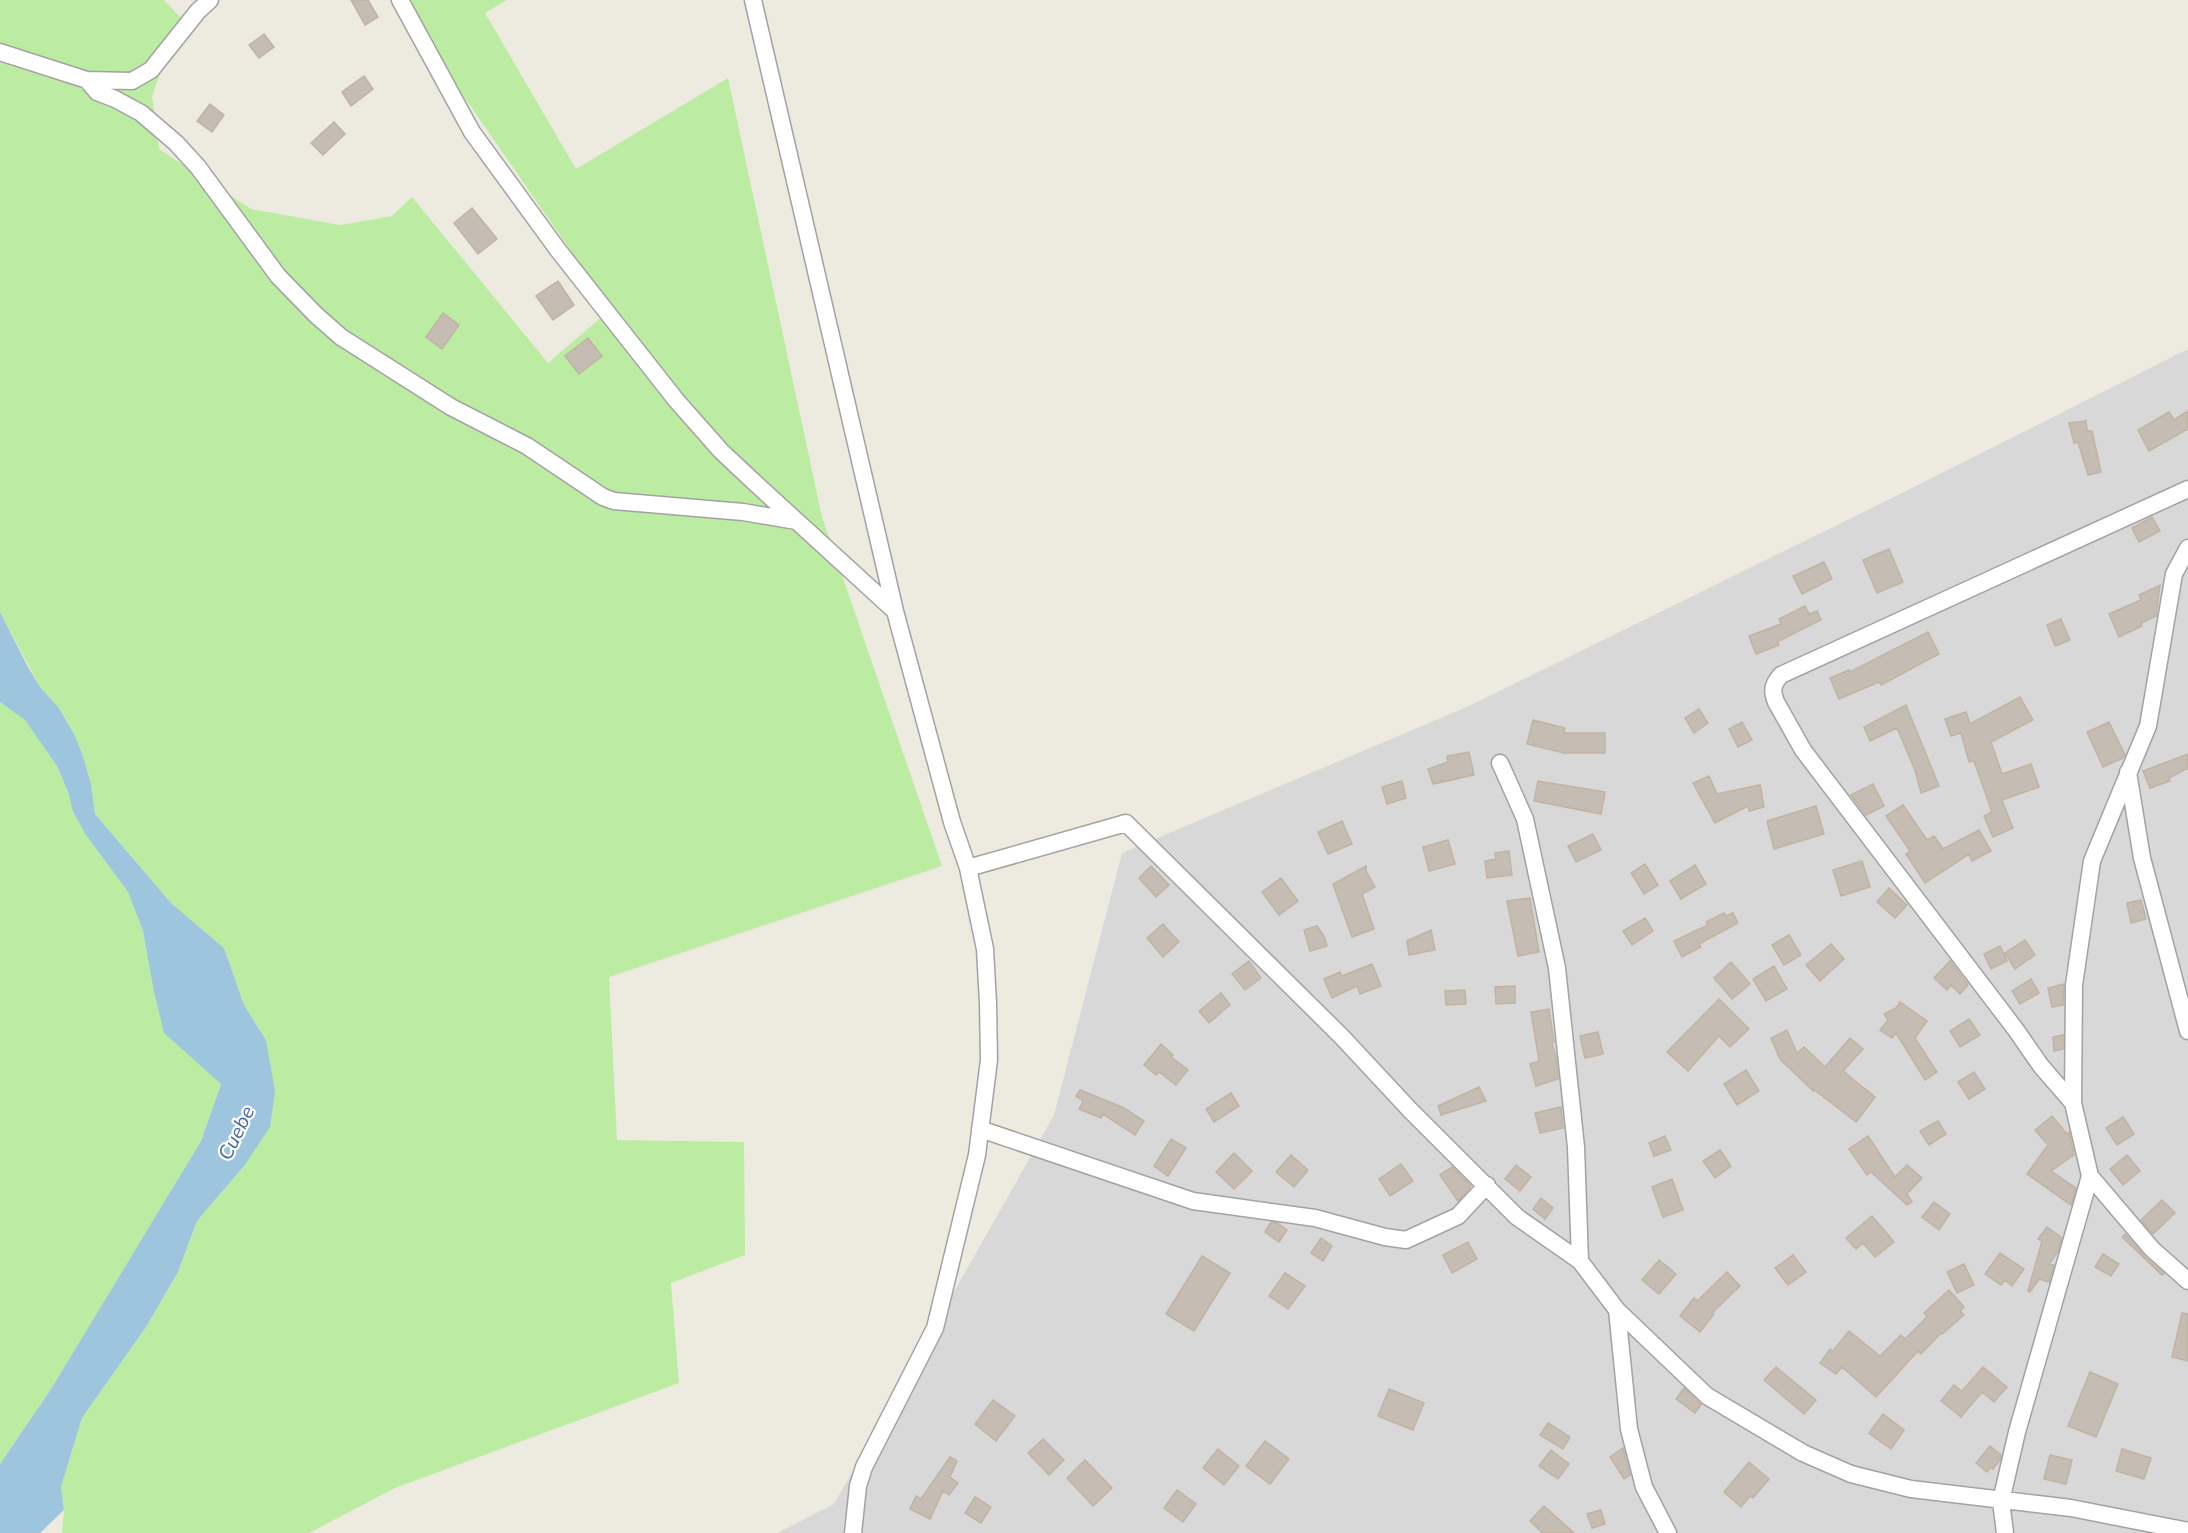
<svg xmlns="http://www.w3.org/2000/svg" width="2188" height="1533" viewBox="0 0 2188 1533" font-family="'Nunito Sans',sans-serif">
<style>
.residential{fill:#d9d8d8}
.grass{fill:#bceca1}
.water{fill:#9dc6de}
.building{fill:#c5bdb3;stroke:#c0b3a1;stroke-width:1.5}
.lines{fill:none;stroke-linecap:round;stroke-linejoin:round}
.street-casing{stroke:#a2a2a2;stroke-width:19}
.street{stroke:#fff;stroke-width:16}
.labels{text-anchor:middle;stroke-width:4.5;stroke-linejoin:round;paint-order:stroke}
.water-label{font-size:20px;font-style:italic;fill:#436aae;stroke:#fff}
</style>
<rect width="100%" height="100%" fill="#edebdf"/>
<path class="residential" d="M2188,349V1533H777L834,1504L1054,1115L1122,853L1469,706L1900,494Z"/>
<path class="grass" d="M0,0H164L181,18L152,96L159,149L251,209L340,225L392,216L412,197L548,363L611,309L397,0H507L485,13L576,169L728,78L822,517L942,866L609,977L617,1140L744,1142L745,1255L671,1283L679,1383L395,1488L309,1533H62L64,1510L61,1487L82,1418L146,1327L178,1272L197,1221L244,1166L266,1040L244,1005L224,948L171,903L95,814L91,784L83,756L66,719L59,708L40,687L0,612Z
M0,702L25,719L57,766L68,792L73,812L86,835L128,892L143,931L153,987L198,1062L221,1083L201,1141L51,1389L0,1464Z"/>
<path class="water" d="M0,612L27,665L40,687L59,708L75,736L83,756L91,784L95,814L171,903L224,948L244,1005L266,1040L275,1091L270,1127L244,1166L197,1221L178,1272L146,1327L82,1418L61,1487L64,1510L40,1533H0V1464L51,1389L201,1141L221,1084L164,1033L153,987L143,931L128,892L86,835L73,812L68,792L57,766L25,720L0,702Z"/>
<path class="building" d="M351,0H368L378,17L365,25Z
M264,34L274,47L259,58L249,45Z
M364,76L373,89L351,106L342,92Z
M210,104L224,115L212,132L197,121Z
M334,122L345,134L323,155L311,143Z
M472,208L497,239L478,254L454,223Z
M558,281L574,305L553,320L536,296Z
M443,313L459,325L442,349L426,337Z
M588,338L602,356L579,374L565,356Z
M2188,411V429L2149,451L2138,430L2169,412L2174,420Z
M2086,421L2087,431H2092L2101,472L2088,475L2078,442L2074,443L2069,423Z
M2152,517L2160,531L2139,542L2132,528Z
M1889,549L1903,582L1877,593L1863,560Z
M1824,562L1832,579L1802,594L1793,576Z
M2160,585L2156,616L2141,623L2142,626L2119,637L2109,614L2141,600L2139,595Z
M1805,606L1809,614L1817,611L1821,620L1777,642L1779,645L1756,654L1749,636L1781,624L1779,619Z
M2061,619L2070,640L2055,646L2047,625Z
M1928,632L1939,654L1881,685L1879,682L1839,699L1830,678L1849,670L1850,672Z
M2020,697L2033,720L1991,742L2002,774L2031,764L2039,787L2002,800L2013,828L1993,837L1984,816L1992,812L1974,761L1969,762L1961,733L1951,736L1945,719L1966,712L1970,724Z
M1906,705L1939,786L1921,793L1915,770L1897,728L1870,741L1864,727Z
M1699,709L1708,723L1694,733L1685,718Z
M1533,720L1565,728L1564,733H1605V753H1564L1527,744Z
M1742,722L1752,740L1738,747L1729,729Z
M2109,722L2125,755L2123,758L2103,767L2087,732Z
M1469,752L1474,775L1433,784L1428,769L1448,762L1447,756Z
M2188,754V768L2169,778L2170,781L2150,788L2143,771Z
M1709,776L1717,794L1760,785L1764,807L1749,811L1748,806L1715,823L1693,783Z
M1402,781L1406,798L1387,804L1382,787Z
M1538,781L1605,792L1601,814L1534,801Z
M1873,784L1884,806L1866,815L1851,795Z
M1903,805L1927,840L1934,836L1943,849L1979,830L1991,851L1972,861L1969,854L1925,883L1906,854L1910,851L1886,816Z
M1816,806L1824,834L1774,849L1767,821Z
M1342,821L1352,844L1328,854L1318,832Z
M1593,834L1601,850L1576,862L1568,846Z
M1448,840L1455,864L1429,871L1423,847Z
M1509,851L1512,875L1487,878L1485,861L1496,859L1495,853Z
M1862,861L1870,887L1841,896L1833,870Z
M1645,864L1658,885L1644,894L1631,873Z
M1695,865L1706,884L1681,899L1670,881Z
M1151,866L1169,885L1156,897L1139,878Z
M1366,866V871L1375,887L1362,894L1374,929L1352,937L1333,884Z
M1281,878L1298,901L1279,915L1262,892Z
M1889,888L1907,905L1895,918L1877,902Z
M1530,898L1539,952L1518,956L1507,901Z
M2141,900L2146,919L2131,923L2127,903Z
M1724,913L1726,916L1733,913L1738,923L1699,944L1701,947L1682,957L1674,941L1708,925L1706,922Z
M1645,918L1653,931L1632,945L1623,931Z
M1163,924L1179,942L1163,957L1147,938Z
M1317,926L1324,936L1327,946L1310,951L1304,930Z
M1431,930L1435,950L1409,955L1407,941Z
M1789,935L1801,955L1784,965L1772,945Z
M2025,940L2035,955L2015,969L2005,953Z
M1831,944L1844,959L1820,981L1806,965Z
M2000,946L2007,961L1991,969L1984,954Z
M1249,961L1261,978L1245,990L1232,974Z
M1950,961L1968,985L1960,994L1951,985L1947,990L1934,978Z
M1731,962L1750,984L1732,999L1714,978Z
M1372,964L1381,986L1360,994L1357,986L1332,998L1324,979L1340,972L1342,976Z
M1774,966L1787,989L1766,1001L1753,979Z
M2031,979L2039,993L2020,1004L2012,991Z
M2064,984L2063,1005L2052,1007L2048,988Z
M1515,986V1003L1496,1004L1495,987Z
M1465,990L1466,1004L1446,1005L1445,991Z
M1221,993L1230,1005L1209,1023L1199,1011Z
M1719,999L1749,1029L1730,1047L1719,1036L1688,1071L1667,1052Z
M1900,1002L1927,1021L1915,1038L1937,1072L1925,1080L1896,1033L1892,1038L1880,1030L1888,1020L1884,1014L1896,1008Z
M1549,1009L1554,1042L1552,1043L1556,1058L1558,1079L1536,1086L1530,1064L1539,1061L1531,1012Z
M1969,1019L1980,1035L1960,1047L1950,1031Z
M1787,1030L1797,1053L1804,1047L1825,1067L1850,1038L1863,1049L1843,1071L1875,1097L1856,1122L1812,1088L1814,1092L1780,1059L1771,1038Z
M1598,1032L1603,1054L1585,1058L1580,1036Z
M2063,1035V1049L2054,1051L2053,1037Z
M1161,1044L1173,1055L1171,1057L1188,1070L1176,1085L1159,1072L1156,1075L1144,1065Z
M1746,1070L1759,1091L1737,1105L1724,1084Z
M1974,1072L1985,1089L1969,1099L1958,1082Z
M1479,1087L1486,1101L1441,1115L1438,1106Z
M1080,1090L1124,1108L1144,1121L1135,1135L1103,1114L1101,1118L1079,1109L1083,1101L1076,1096Z
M1231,1093L1239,1106L1214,1122L1206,1109Z
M1561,1107L1563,1128L1540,1133L1535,1113Z
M2052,1116L2067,1134L2069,1132L2074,1155L2051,1171L2076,1188L2071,1205L2027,1174L2048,1145L2035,1130Z
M2123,1117L2134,1134L2117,1145L2106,1128Z
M1938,1121L1946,1134L1929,1145L1920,1131Z
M1665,1136L1671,1150L1654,1156L1649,1143Z
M1868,1136L1895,1177L1907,1165L1922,1178L1907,1194L1912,1202L1907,1205L1871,1172L1867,1175L1849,1149Z
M1171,1139L1186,1148L1168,1176L1154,1166Z
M1720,1150L1731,1166L1715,1178L1703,1161Z
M1234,1153L1252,1171L1234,1189L1216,1172Z
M1291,1155L1308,1170L1294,1187L1276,1172Z
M2127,1155L2140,1171L2123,1185L2110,1169Z
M1401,1164L1413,1181L1390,1196L1379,1179Z
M1516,1165L1531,1177L1520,1191L1505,1179Z
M1452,1167L1471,1186L1458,1201L1440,1175Z
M1672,1179L1683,1210L1663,1217L1652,1187Z
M1541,1198L1553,1208L1545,1219L1533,1209Z
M2162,1200L2175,1213L2153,1234L2141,1220Z
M1934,1202L1950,1214L1939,1230L1922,1217Z
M1872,1216L1894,1242L1875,1257L1863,1243L1856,1249L1846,1238Z
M1271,1222L1277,1223L1287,1230L1279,1242L1265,1232Z
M2047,1227L2062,1238L2057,1253L2049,1264L2054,1265L2049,1282L2039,1279L2030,1292L2028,1291L2042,1241L2038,1239Z
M2125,1234L2144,1256L2164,1274L2162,1275L2122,1237Z
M1321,1238L1332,1246L1323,1261L1311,1253Z
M1468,1242L1477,1259L1452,1273L1443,1255Z
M2000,1253L2024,1269L2012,1286L2005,1280L2001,1285L1985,1274Z
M2103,1254L2119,1264L2111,1276L2095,1267Z
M1793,1255L1806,1272L1788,1285L1775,1268Z
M1202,1256L1230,1273L1194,1331L1166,1314Z
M1659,1260L1676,1274L1659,1294L1642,1280Z
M1964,1264L1974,1285L1957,1293L1947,1272Z
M1727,1272L1740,1286L1712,1313L1714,1314L1700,1332L1680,1316L1694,1298L1697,1301Z
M1285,1273L1305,1286L1288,1309L1269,1296Z
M1949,1290L1964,1307L1960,1311L1964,1315L1942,1334L1941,1333L1921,1354L1918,1351L1876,1397L1842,1367L1836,1374L1820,1363L1830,1349L1833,1351L1849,1331L1880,1356L1901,1335L1905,1339L1927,1317L1924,1313Z
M2182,1313L2188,1314V1361L2172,1357Z
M1776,1367L1816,1400L1804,1414L1764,1380Z
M1983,1367L2007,1387L1994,1402L1982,1392L1961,1417L1941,1401L1954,1385L1962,1391Z
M2090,1372L2118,1384L2096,1437L2068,1426Z
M1684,1388L1701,1405L1695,1413L1676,1399Z
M1389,1389L1424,1403L1413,1430L1378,1416Z
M993,1400L1015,1416L996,1441L975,1424Z
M1883,1414L1904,1430L1891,1449L1869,1433Z
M1548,1423L1570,1437L1563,1449L1540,1435Z
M1043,1439L1064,1460L1049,1475L1028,1453Z
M1265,1441L1289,1459L1270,1484L1246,1466Z
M1990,1446L2001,1455L2000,1460L1993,1469L1991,1467L1987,1472L1976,1463Z
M1623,1448L1630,1475L1624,1479L1610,1457Z
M1218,1449L1239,1466L1224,1485L1203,1468Z
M2122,1449L2151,1458L2144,1479L2116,1471Z
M1551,1450L1569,1464L1558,1479L1539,1466Z
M2050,1455L2072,1460L2066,1484L2044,1479Z
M950,1457L957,1461L950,1477L958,1483L949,1495L943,1491L930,1519L910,1509L916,1496L921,1499Z
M1085,1460L1112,1488L1093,1506L1067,1478Z
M1749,1462L1769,1479L1753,1498L1750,1496L1741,1507L1724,1492Z
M1177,1490L1196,1504L1183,1522L1164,1508Z
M975,1497L991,1507L981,1523L965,1513Z
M1544,1506L1574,1533H1543L1530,1521Z
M1601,1510L1605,1524L1592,1528L1587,1514Z"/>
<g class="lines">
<defs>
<path id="street" d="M400,0L472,132L558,250L676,400L721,451L754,482L895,611
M753,0L895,611L952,822L968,868L985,949L988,1003L989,1060L977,1155L935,1328L864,1467L858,1486L853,1533
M0,52L87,80L132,81L151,70L198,11L210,0
M87,80L97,92L115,99L141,113L176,143L198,167L278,276L316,315L341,337L451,407L527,446L603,497L614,501L743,512L796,521
M1500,763L1525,819L1557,968L1576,1147L1580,1261L1617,1310L1629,1429L1644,1487L1668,1533
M2128,772L2142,858L2188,1031
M968,868L1126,823L1342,1037L1410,1110L1517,1217L1580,1261
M2073,1103L2041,1066L2016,1030L1803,750L1776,702C1771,690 1773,684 1781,675L2188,489
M980,1129L1193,1201L1315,1218L1385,1237L1406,1240L1458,1216L1487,1185
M2090,1176L2152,1249L2188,1281
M1617,1310L1707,1396L1803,1453L1851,1474L1911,1489L2071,1508L2188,1531
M2005,1533L2001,1501L2017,1432L2090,1176L2073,1103L2074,985L2092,861L2148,726L2174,574L2188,548"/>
</defs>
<use href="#street" class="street-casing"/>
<use href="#street" class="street"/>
</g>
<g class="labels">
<g class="water-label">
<text transform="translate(236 1133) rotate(-64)" y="7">Cuebe</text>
</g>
</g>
</svg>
